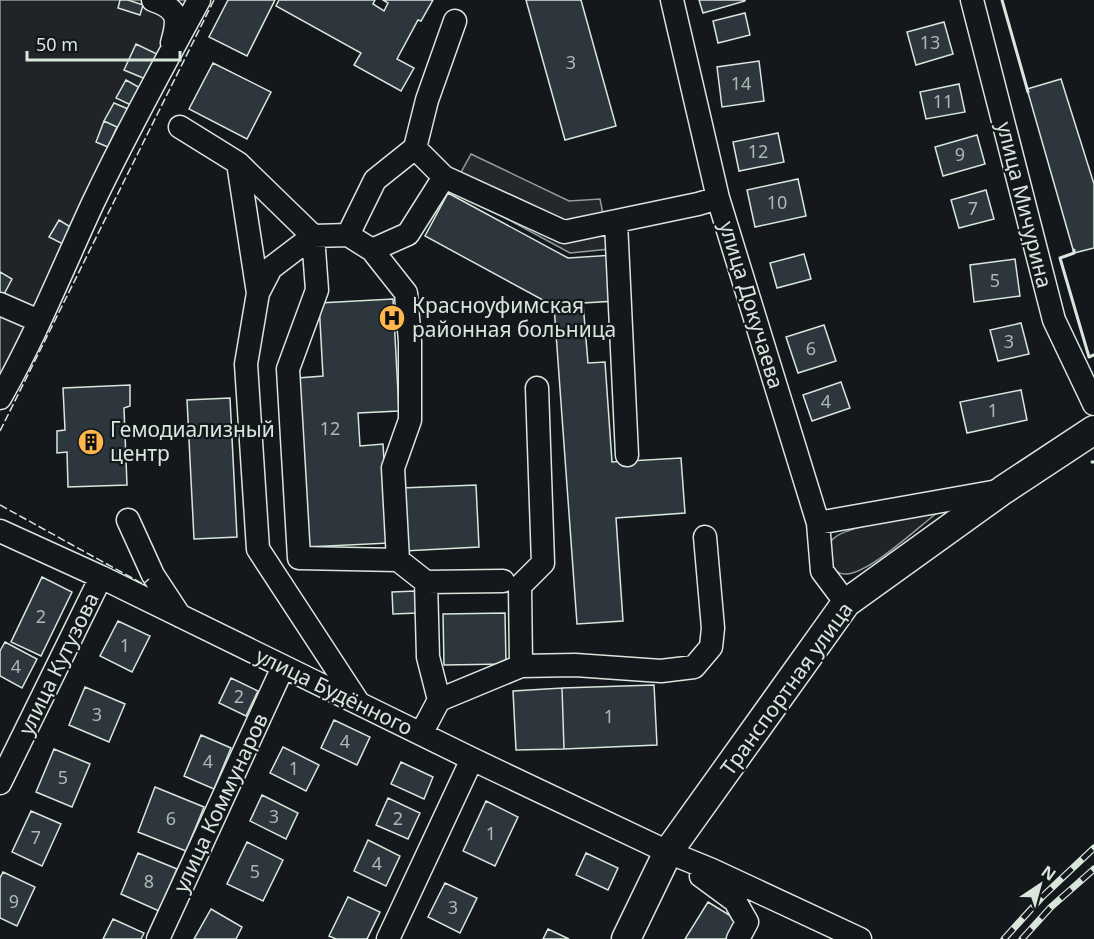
<svg xmlns="http://www.w3.org/2000/svg" width="1094" height="939" viewBox="0 0 1094 939" font-family="'Noto Sans',sans-serif">
<style>
.green{fill:#202428;stroke:#939e99;stroke-width:1.5}
.parking{fill:#24282b;stroke:#939e99;stroke-width:1.5}
.building{fill:#2c363c;stroke:#d8e6dc;stroke-width:1.5}
.lines{fill:none;stroke-linecap:round;stroke-linejoin:round}
.minor-casing{stroke:#d8e6dc;stroke-width:25}
.major-casing{stroke:#d8e6dc;stroke-width:31}
.minor{stroke:#14181c;stroke-width:22}
.major{stroke:#14181c;stroke-width:28}
.rail-casing{stroke:#d8e6dc;stroke-width:7}
.rail{stroke:#14181c;stroke-width:4.5;stroke-dasharray:14;stroke-linecap:butt}
.fence{stroke:#d8e6dc;stroke-width:1.5;stroke-dasharray:8 3;stroke-linecap:butt}
.wall{stroke:#d8e6dc;stroke-width:3}
.labels{text-anchor:middle;stroke-width:4.5;stroke-linejoin:round;paint-order:stroke}
.number-label{font-size:18px;fill:#adbab4}
.street-label{font-size:21px;fill:#d8e6dc;stroke:#14181c}
.poi-label{font-size:21px;fill:#d8e6dc;stroke:#14181c;text-anchor:start}
</style>
<rect width="100%" height="100%" fill="#14181c"/>
<path class="green" d="M0,0H208L0,406Z
M937,513C916,529 872,571 847,574C838,575 833,569 828,563C829,556 828,546 832,540C844,525 915,517 937,513Z"/>
<path class="parking" d="M471,154L569,201L600,199L610,249L570,253L452,189Z"/>
<path class="building" d="M120,0H128L143,5L140,15L118,8Z
M228,0H275L247,56L209,37Z
M279,0H375L373,4L384,11L388,3L383,0H433L421,21L418,20L397,59L414,68L401,91L354,65L361,53L276,6Z
M526,0H581L616,126L565,140Z
M699,0H745V1L703,13Z
M745,13L750,35L718,43L713,21Z
M944,22L953,54L916,65L907,32Z
M136,44L159,55L148,80L124,70Z
M759,61L764,101L722,107L717,67Z
M213,63L271,92L247,139L189,109Z
M1061,79L1094,184V248L1074,253L1027,89Z
M126,80L142,89L133,106L116,98Z
M959,84L965,112L926,119L920,92Z
M114,103L128,109L119,128L104,121Z
M104,121L117,127L108,147L96,142Z
M778,133L784,162L739,171L733,142Z
M977,135L985,164L943,176L935,147Z
M798,179L806,216L755,227L747,190Z
M986,190L994,219L959,228L951,200Z
M448,193L568,258L614,255L617,301L583,303L588,363L605,362L612,462L681,458L685,513L616,518L623,621L577,624L554,306L425,236Z
M59,220L72,228L63,244L49,237Z
M804,254L811,279L777,288L770,263Z
M1015,259L1020,296L974,302L970,265Z
M0,272L12,279L3,296L0,295Z
M393,299L399,411L358,413L360,446L383,444L387,512L401,488L476,485L479,547L404,551L389,543L307,547L298,378L323,376L319,303Z
M1021,323L1029,354L998,361L990,330Z
M824,325L836,361L798,373L786,337Z
M841,382L850,408L812,421L803,395Z
M130,385V406L124,408L127,485L68,487L67,452L57,453V431L65,430L63,388Z
M1021,390L1027,420L967,433L960,402Z
M230,398L237,537L194,539L187,400Z
M42,577L72,592L41,656L11,642Z
M416,591L417,613L393,614L392,592Z
M505,613L506,664L444,665L443,614Z
M118,621L150,636L132,672L100,656Z
M5,642L37,659L22,688L0,676V651Z
M231,678L258,691L246,716L219,703Z
M654,685L657,745L564,749L562,688Z
M85,687L125,704L109,742L69,725Z
M562,688L564,749L516,750L513,691Z
M334,720L370,737L357,765L321,748Z
M201,735L231,748L214,789L184,776Z
M283,747L319,765L306,791L270,773Z
M54,749L90,764L72,807L36,792Z
M401,762L433,777L424,799L391,784Z
M155,787L204,807L186,851L138,832Z
M262,795L298,813L286,839L250,821Z
M388,798L420,813L408,839L376,825Z
M486,801L518,817L495,866L463,851Z
M31,811L61,824L42,866L12,852Z
M368,840L400,856L386,886L354,871Z
M247,842L283,860L263,901L227,884Z
M138,853L177,869L159,911L121,894Z
M586,853L618,868L608,890L576,875Z
M3,872L35,887L17,926L0,918V878Z
M445,883L477,898L460,933L428,917Z
M348,897L380,912L367,939H336L329,936Z
M708,902L739,921L727,939H685Z
M211,909L242,927L236,939H194Z
M113,919L144,933L141,939H103Z
M548,929L569,939H543Z"/>
<g class="lines">
<defs>
<path id="minor" d="M153,0C179,9 179,19 172,43
M672,0L718,198L818,523L822,571L846,603
M972,0L1054,320L1094,404
M180,127L238,163L258,293
M415,148L444,177
M238,163L313,236L317,290L288,369L299,558L398,560
M616,222L627,455
M348,235L375,180L415,148L427,100L455,21
M372,250L408,234L444,177L564,232L698,204L718,198
M0,304L39,321
M0,398C35,337 62,270 92,205C125,135 162,68 199,0
M128,520L153,575L180,616
M818,523L998,491
M0,531L101,577L472,759L668,852L712,870L860,939
M426,582L503,581
M521,666L520,586L543,563L537,388
M358,702L258,549L246,364L258,293L271,268L313,236L348,235L372,250L406,293L410,342V420L393,468L398,560L426,582L428,657L439,700
M421,734L439,700L521,666L575,665L661,671L694,667L711,647L713,628L705,537
M0,783L101,577
M701,876L735,901L747,922L738,939
M158,939L283,667
M388,939L472,759"/>
<path id="major" d="M626,939L668,852L846,603L1003,490L1094,430"/>
</defs>
<use href="#minor" class="minor-casing"/>
<use href="#major" class="major-casing"/>
<use href="#minor" class="minor"/>
<use href="#major" class="major"/>
<defs>
<path id="rail" d="M1004,939L1043,896L1094,848
M1022,939L1051,907L1094,869"/>
</defs>
<use href="#rail" class="rail-casing"/>
<use href="#rail" class="rail"/>
<path class="fence" d="M0,431L214,0
M0,505L143,584L149,579"/>
<path class="wall" d="M1002,0L1028,92
M1074,250V253L1060,258L1089,357L1094,355
M1092,462H1094"/>
</g>
<defs>
<symbol id="hospital-disc" viewBox="-11 -11 22 22"><circle r="9.5" fill="#ffb74d" stroke="#14181c"/><path d="M-5-5h3v3.5h4V-5h3V5h-3V1.5h-4V5h-3Z" fill="#111"/></symbol>
<symbol id="building-disc" viewBox="-11 -11 22 22"><circle r="9.5" fill="#ffb74d" stroke="#14181c"/><path d="M-4-6H4V6H1V3H-1V6H-4ZM-2.5-4.3h1.7v1.8h-1.7ZM.8-4.3h1.7v1.8H.8ZM-2.5-1h1.7V.8h-1.7ZM.8-1h1.7V.8H.8Z" fill="#111"/></symbol>
</defs>
<g fill-rule="evenodd">
<use href="#hospital-disc" x="377" y="303" width="30" height="30"/>
<use href="#building-disc" x="76" y="427" width="30" height="30"/>
</g>
<g class="labels">
<g class="number-label">
<text x="930" y="49">13</text>
<text x="571" y="69">3</text>
<text x="741" y="90">14</text>
<text x="943" y="108">11</text>
<text x="758" y="158">12</text>
<text x="960" y="161">9</text>
<text x="777" y="209">10</text>
<text x="973" y="215">7</text>
<text x="995" y="287">5</text>
<text x="1009" y="348">3</text>
<text x="811" y="355">6</text>
<text x="826" y="408">4</text>
<text x="993" y="417">1</text>
<text x="330" y="435">12</text>
<text x="41" y="623">2</text>
<text x="125" y="652">1</text>
<text x="16" y="673">4</text>
<text x="239" y="703">2</text>
<text x="97" y="721">3</text>
<text x="609" y="723">1</text>
<text x="345" y="748">4</text>
<text x="208" y="768">4</text>
<text x="294" y="775">1</text>
<text x="63" y="784">5</text>
<text x="274" y="823">3</text>
<text x="171" y="825">6</text>
<text x="398" y="825">2</text>
<text x="491" y="840">1</text>
<text x="36" y="844">7</text>
<text x="377" y="870">4</text>
<text x="255" y="878">5</text>
<text x="149" y="888">8</text>
<text x="14" y="908">9</text>
<text x="453" y="914">3</text>
</g>
<g class="street-label">
<text transform="translate(1024 205) rotate(76)" y="7">улица Мичурина</text>
<text transform="translate(751 305) rotate(73)" y="7">улица Докучаева</text>
<text transform="translate(59 664) rotate(-64)" y="7">улица Кутузова</text>
<text transform="translate(787 689) rotate(-54)" y="7">Транспортная улица</text>
<text transform="translate(334 692) rotate(26)" y="7">улица Будённого</text>
<text transform="translate(221 803) rotate(-65)" y="7">улица Коммунаров</text>
</g>
<g class="poi-label">
<text x="412" y="313">Красноуфимская<tspan x="412" dy="24">районная больница</tspan></text>
<text x="110" y="437">Гемодиализный<tspan x="110" dy="24">центр</tspan></text>
</g>
</g>
<g transform="translate(1040 885) rotate(36)" stroke="#14181c" stroke-width="4.5" paint-order="stroke">
<path d="M0-4.5L10 22L0 15L-10 22Z" fill="#d8e6dc"/>
<text y="-9" font-size="16" font-weight="bold" text-anchor="middle" fill="#d8e6dc">N</text>
</g>
<path d="M27 51v9h153v-9" fill="none" stroke="#d8e6dc" stroke-width="3"/>
<text x="36" y="51" font-size="18" fill="#d8e6dc" stroke="#14181c" stroke-width="4.5" paint-order="stroke">50 m</text>
</svg>
